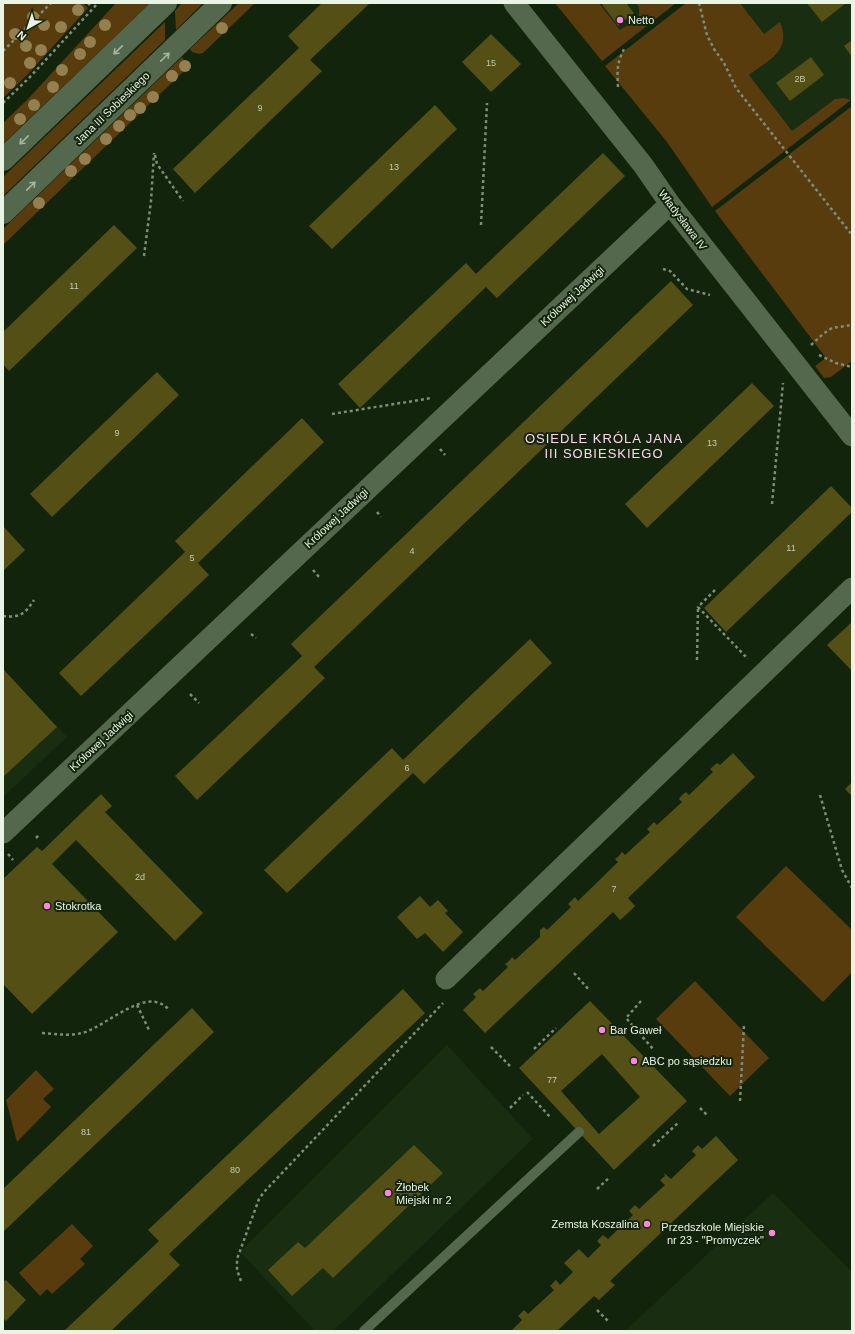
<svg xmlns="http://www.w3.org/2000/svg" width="855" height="1334" viewBox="0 0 855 1334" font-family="Helvetica,sans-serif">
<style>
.built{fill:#192e10}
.green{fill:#593c0e}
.building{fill:#534f15;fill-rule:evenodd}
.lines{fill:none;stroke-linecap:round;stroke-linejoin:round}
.path{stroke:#7e8c78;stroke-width:2.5;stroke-dasharray:3 3;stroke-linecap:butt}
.service{stroke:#54684d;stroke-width:10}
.minor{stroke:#54684d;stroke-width:21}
.tertiary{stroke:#54684d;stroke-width:22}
.tree{fill:#937f50}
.oneway{stroke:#a5b5a0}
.poi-dot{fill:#ff85df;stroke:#13240c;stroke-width:1.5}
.labels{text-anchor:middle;stroke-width:4;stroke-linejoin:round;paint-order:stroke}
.number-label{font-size:9px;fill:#c3cbb0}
.poi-label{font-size:11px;fill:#e8f4e4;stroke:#13240c;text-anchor:start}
.street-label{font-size:11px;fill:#e8f4e4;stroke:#13240c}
.quarter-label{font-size:13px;letter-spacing:1px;fill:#ffd5f1;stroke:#13240c}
</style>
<rect width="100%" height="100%" fill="#13240c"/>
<path class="built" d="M599,3H639L637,4L639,8V17L620,30Z
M740,3H852V99L851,100L840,98L835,99L792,131L749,75L776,56L780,23L764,34Z
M3,669L67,737L3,797Z
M447,1045L533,1139L333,1331H315L240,1252Z
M773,1193L852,1272V1331H625Z"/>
<path class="green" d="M3,3H83L88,8L28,74L3,98Z
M116,3L149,4L3,144V123L28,99Z
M182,3H203L176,30L175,11Z
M239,3H255L203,53L199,54L192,52L190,49Z
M555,3H599L620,30L639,17V8L637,4L639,3H676L602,61Z
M686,3H740L764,34L780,22C792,52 768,60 749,75L792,131L835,99L844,98L851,100L712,207L667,142L605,66Z
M165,22V40L3,196V177Z
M182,57C186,62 187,65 184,71L3,245V229Z
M852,106V361L831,377L824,378L815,366L826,358L715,211Z
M786,866L852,930V972L823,1002L736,917Z
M695,981L769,1058L730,1096L656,1019Z
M36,1070L54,1089L43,1099L51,1107L17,1142L6,1100Z
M72,1224L93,1246L80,1259L85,1264L52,1294L47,1289L40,1296L19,1273Z"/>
<path class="building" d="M322,3H370L310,60L322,71L195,193L173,169L299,48L288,36Z
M601,3H626L634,13L618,26Z
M807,3H846L822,22Z
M491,34L521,64L491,92L462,62Z
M852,40V57L844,46Z
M811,57L824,75L790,101L776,83Z
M435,105L457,129L332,249L309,226Z
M603,153L625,176L497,298L486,287L360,408L338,384L466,263L476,274Z
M114,225L137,248L9,371L3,364V332Z
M671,281L693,305L314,667L325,678L197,800L175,776L302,656L291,644Z
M157,372L179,395L52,517L30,494Z
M752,383L774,406L647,528L625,504Z
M302,418L324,442L198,563L209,575L81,696L59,673L185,552L175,541Z
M831,486L852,508V512L726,632L704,608Z
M3,526L25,550L3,571Z
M852,622V671L827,645Z
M530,639L552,663L424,784L413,773L287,893L264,870L392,748L403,760Z
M3,669L57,727L3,777Z
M733,753L755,777L628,898L635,906L628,913L620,920L613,912L485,1033L463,1010L476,997L473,994L480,988L483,991L508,967L505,964L509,961L512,957L515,960L540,937V930L544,927L547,930L571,907L568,904L575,897L578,901L618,862L615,859L619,856L622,852L625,855L650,832L647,829L654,822L657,825L682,802L679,799L682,795L686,792L689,795L713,772L710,769L717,763L720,765Z
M852,782V796L845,789Z
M101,794L112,806L105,812L203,913L175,941L76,840L52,864L118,932L32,1014L3,984V879L37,847L42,851Z
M420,896L430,907L438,900L448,911L445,913L463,932L443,952L425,933L417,939L397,917Z
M403,989L425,1013L169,1254L180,1265L111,1331H64L159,1241L148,1230Z
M590,1001L687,1101L614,1170L519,1068ZM602,1054L640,1097L599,1134L561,1091Z
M192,1008L214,1032L3,1232V1189Z
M716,1136L738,1160L610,1281L615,1285L599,1300L594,1296L557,1331H511L522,1320L518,1316L524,1310L528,1314L554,1290L550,1286L556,1280L560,1285L573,1272L564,1263L579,1249L588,1258L601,1245L597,1241L603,1235L608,1239L633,1215L629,1211L635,1205L639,1209L665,1185L660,1180L665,1176L664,1173L671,1179L696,1155L692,1151L698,1145L702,1149Z
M414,1145L443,1173L333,1278L323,1268L292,1296L268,1270L298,1242L305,1248Z
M6,1280L26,1300L6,1321L3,1318V1282Z"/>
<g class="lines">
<path class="path" d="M88,3L90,5
M699,3L707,35L714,49L724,63L736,88L852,235
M3,51L51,3
M618,87C617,68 617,63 625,47
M3,103L30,77L98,3
M155,155L157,164L183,201
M481,225L487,103
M144,256L151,201L154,153
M663,269L670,271L687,289L710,295
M811,345L823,334L832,328L852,325
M819,355L836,363L852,367
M332,414L432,398
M440,449L445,455
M772,504L783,383
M377,512L381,517
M313,570L319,577
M715,590L698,607L748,659
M3,616C20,618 25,614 34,600
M251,634L256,638
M697,660L698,607
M190,694L199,703
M820,795L842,870L852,888
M36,838L40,834
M8,854L13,860
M574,973L590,991
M641,1001L626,1018L653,1049
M137,1005L149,1030
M42,1033C58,1034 74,1037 88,1031C107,1023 136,998 156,1002C162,1003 166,1007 170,1010
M491,1047L510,1066
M534,1049L556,1028
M527,1092L551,1118
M740,1101L744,1025
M510,1108L523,1095
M700,1108L707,1115
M653,1146L678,1123
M597,1189L610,1177
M241,1281L237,1270V1259L259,1199L264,1192L443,1003
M597,1310L608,1321"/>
<path class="service" d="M364,1331L579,1132"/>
<path class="minor" d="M514,3L643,165L670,204L852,436
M3,833L670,204
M446,979L852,588"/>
<path class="tertiary" d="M3,160L166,3
M3,213L221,3"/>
</g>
<g class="tree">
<circle cx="78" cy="10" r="6"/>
<circle cx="33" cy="17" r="6"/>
<circle cx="44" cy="25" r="6"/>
<circle cx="105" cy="25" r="6"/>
<circle cx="61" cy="27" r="6"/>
<circle cx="222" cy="28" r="6"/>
<circle cx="15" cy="34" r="6"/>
<circle cx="90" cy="42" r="6"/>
<circle cx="26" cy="46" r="6"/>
<circle cx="41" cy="50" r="6"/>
<circle cx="80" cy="54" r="6"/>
<circle cx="30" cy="63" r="6"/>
<circle cx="185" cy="66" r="6"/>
<circle cx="62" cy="70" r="6"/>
<circle cx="172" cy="76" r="6"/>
<circle cx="10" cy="83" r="6"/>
<circle cx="53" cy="87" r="6"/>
<circle cx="153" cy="97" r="6"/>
<circle cx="34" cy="105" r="6"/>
<circle cx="140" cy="108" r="6"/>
<circle cx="130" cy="115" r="6"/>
<circle cx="20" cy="119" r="6"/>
<circle cx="119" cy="126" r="6"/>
<circle cx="106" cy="139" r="6"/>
<circle cx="85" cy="159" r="6"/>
<circle cx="71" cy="171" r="6"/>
<circle cx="39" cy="203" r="6"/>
</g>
<defs><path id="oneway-shaft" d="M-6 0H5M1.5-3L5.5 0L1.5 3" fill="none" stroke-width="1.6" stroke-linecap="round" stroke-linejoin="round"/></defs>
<g class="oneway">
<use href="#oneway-shaft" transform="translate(118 50) rotate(136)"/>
<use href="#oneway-shaft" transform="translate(165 57) rotate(-44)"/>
<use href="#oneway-shaft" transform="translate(24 140) rotate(136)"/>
<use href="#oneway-shaft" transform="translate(31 186) rotate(-44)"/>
</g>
<g class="poi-dot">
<circle cx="620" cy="20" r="4"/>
<circle cx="47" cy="906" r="4"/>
<circle cx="602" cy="1030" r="4"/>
<circle cx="634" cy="1061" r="4"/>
<circle cx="388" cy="1193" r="4"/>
<circle cx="647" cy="1224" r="4"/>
<circle cx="772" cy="1233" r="4"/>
</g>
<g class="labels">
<g class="number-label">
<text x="491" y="66">15</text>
<text x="800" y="82">2B</text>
<text x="260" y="111">9</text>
<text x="394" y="170">13</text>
<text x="74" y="289">11</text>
<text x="117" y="436">9</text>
<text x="712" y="446">13</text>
<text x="791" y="551">11</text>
<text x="412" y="554">4</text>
<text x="192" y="561">5</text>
<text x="407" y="771">6</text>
<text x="140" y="880">2d</text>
<text x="614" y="892">7</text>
<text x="552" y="1083">77</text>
<text x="86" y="1135">81</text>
<text x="235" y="1173">80</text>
</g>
<g class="poi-label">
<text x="628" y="24">Netto</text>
<text x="55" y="910">Stokrotka</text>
<text x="610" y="1034">Bar Gaweł</text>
<text x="642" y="1065">ABC po sąsiedzku</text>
<text x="396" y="1191">Żłobek<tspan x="396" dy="13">Miejski nr 2</tspan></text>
<text x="639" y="1228" text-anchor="end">Zemsta Koszalina</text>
<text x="764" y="1231" text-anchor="end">Przedszkole Miejskie<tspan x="764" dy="13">nr 23 - "Promyczek"</tspan></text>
</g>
<g class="street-label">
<text transform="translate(112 108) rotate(-44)" y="4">Jana III Sobieskiego</text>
<text transform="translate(683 220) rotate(53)" y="4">Władysława IV</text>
<text transform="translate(572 296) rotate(-43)" y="4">Królowej Jadwigi</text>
<text transform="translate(336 518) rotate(-43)" y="4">Królowej Jadwigi</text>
<text transform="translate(101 741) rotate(-43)" y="4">Królowej Jadwigi</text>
</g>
<g class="quarter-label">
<text x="604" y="443">OSIEDLE KRÓLA JANA<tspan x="604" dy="15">III SOBIESKIEGO</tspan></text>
</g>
</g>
<rect width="855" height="1334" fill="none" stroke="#e8f4e4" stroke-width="8"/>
<g transform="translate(28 28) rotate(219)" stroke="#13240c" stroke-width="3" paint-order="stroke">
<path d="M0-3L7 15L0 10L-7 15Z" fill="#e8f4e4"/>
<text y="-6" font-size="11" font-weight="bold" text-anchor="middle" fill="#e8f4e4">N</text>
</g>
</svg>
